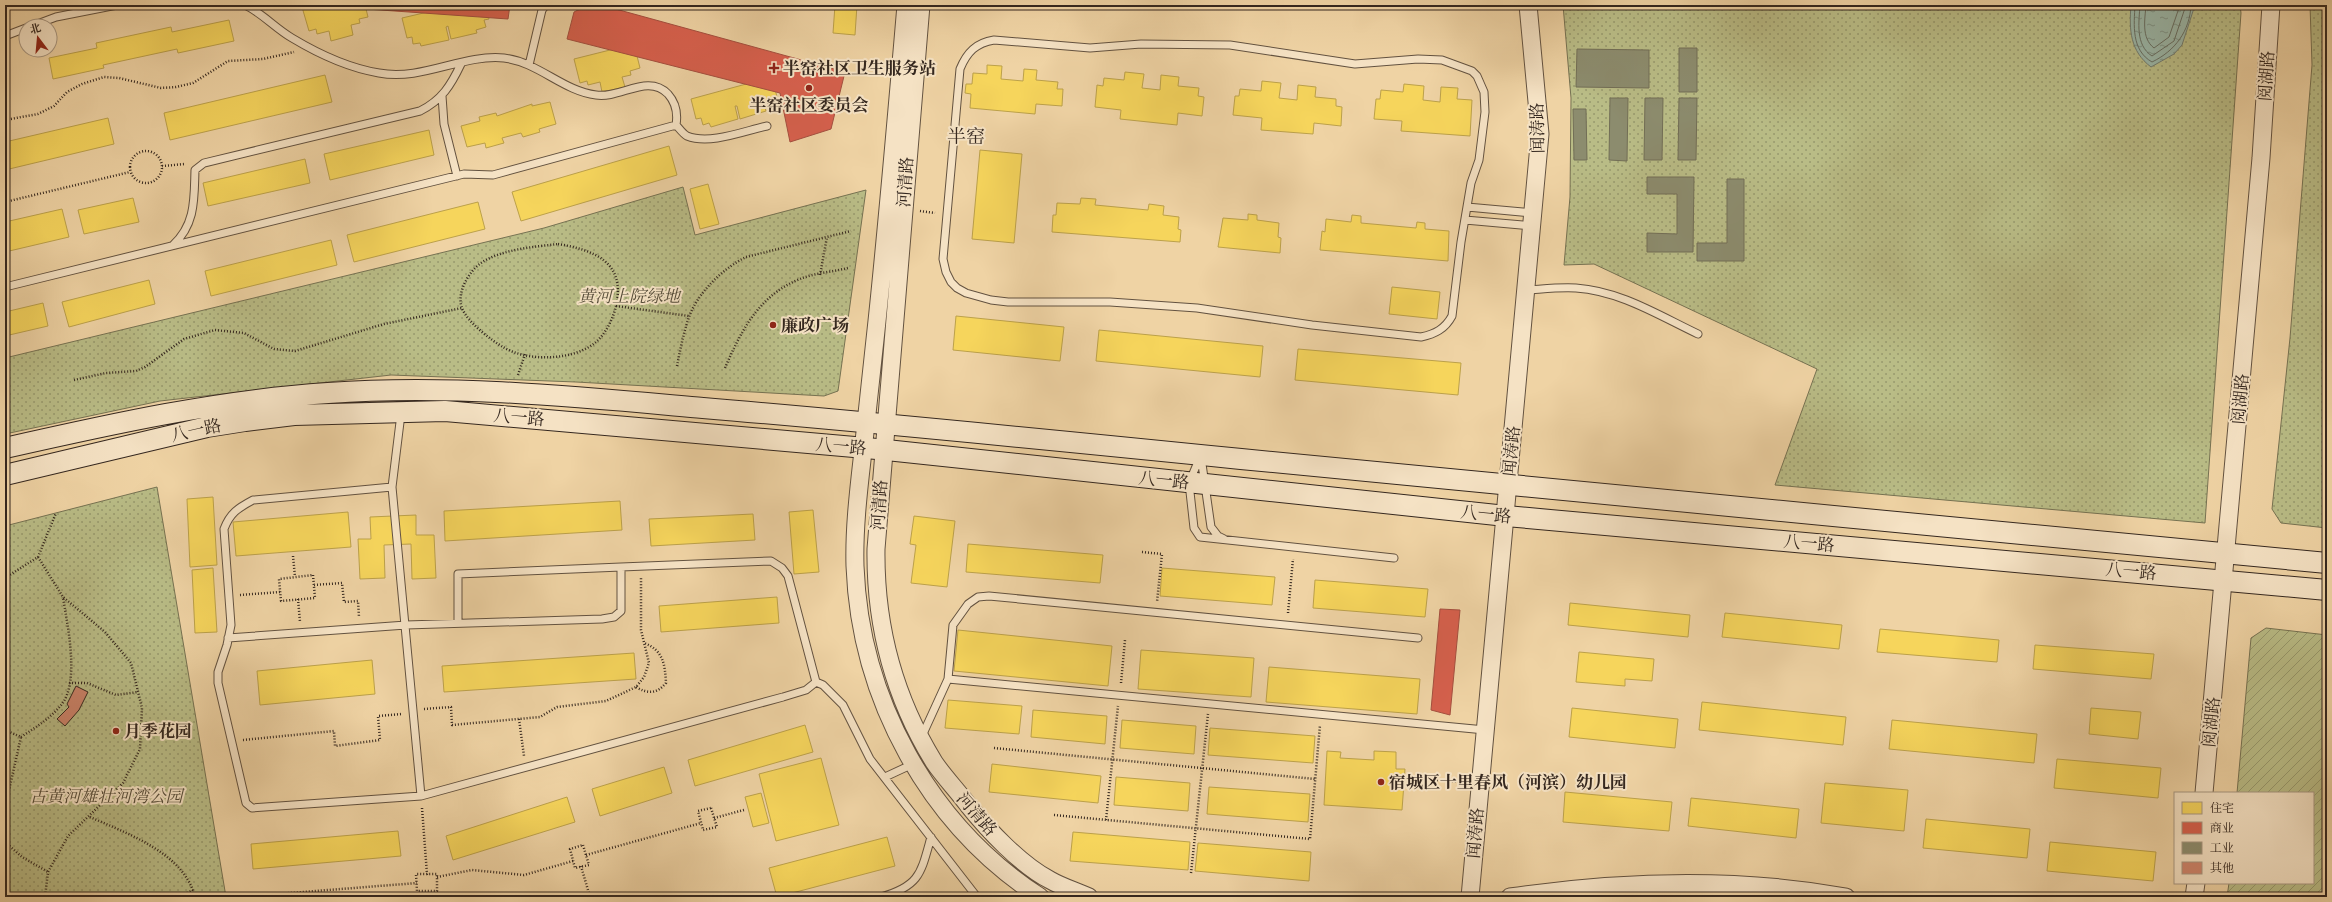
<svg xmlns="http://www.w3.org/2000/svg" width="2332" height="902" viewBox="0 0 2332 902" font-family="'IM FELL DW Pica','Noto Serif SC',serif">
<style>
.grass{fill:url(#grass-dots);stroke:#767252}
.garden{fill:url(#garden-furrows);stroke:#767252}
.water{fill:url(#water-ripples);stroke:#717d72}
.homes{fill:#f6d55c;stroke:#bca14a}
.shops{fill:#d6604d;stroke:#a54f3f}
.industry{fill:#8c8c6e;stroke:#726e56}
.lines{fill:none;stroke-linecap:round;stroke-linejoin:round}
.shore{stroke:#676f64;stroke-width:1}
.building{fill:#cf856d;stroke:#34271f}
.service-casing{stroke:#635240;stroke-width:9}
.tertiary-casing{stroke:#635240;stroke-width:19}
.secondary-casing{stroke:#34271f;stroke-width:22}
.path{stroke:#34271f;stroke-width:2.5;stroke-dasharray:1 2;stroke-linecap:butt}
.service{stroke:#f5e2c4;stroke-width:7}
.tertiary{stroke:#f5e2c4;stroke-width:17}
.secondary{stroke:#f5e2c4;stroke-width:20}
.poi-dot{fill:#8f2418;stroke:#f5e2c4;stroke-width:1.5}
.labels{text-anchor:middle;stroke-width:4;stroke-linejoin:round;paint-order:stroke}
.poi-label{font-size:17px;font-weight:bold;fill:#34271f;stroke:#f5e2c4;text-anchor:start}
.street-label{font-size:17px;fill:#34271f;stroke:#f5e2c4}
.park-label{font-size:17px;font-style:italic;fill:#554c39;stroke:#f5e2c4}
.quarter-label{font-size:19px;fill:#34271f;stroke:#f5e2c4}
</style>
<defs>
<pattern id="grass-dots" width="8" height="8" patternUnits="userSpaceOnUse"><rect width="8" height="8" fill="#b9bc86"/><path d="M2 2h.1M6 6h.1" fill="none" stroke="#97996d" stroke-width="1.8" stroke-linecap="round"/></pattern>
<pattern id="garden-furrows" width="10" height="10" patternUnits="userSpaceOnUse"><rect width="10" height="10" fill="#b9bc86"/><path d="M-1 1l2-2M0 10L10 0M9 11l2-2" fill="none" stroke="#97996d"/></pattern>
<pattern id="water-ripples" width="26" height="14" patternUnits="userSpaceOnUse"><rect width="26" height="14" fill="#9ab7a9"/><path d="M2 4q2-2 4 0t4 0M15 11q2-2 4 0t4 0" fill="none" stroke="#7e9589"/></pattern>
</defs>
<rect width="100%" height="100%" fill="#efd3a4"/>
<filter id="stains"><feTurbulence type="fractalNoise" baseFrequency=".005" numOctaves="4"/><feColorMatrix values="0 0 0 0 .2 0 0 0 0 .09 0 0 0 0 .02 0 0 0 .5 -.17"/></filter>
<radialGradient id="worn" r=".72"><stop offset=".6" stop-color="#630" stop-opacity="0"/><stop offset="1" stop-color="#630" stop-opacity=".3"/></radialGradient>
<path class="grass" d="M1563,5H2240L2241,13L2205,523L1775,485L1817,369L1594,264L1564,265L1570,197L1571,98Z
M2310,5H2327V528L2281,523L2272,509L2290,338L2312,65Z
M683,187L695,235L866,190L838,391L824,396L576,382L391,375L160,401L5,434V358L544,228Z
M157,487L226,897H5V526Z"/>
<path class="garden" d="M2266,628L2327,635V897H2227L2229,883H2313V793H2237L2251,638Z"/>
<path class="water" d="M2131,5H2195L2182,45L2174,54L2151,67C2130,51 2129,30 2131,5Z"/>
<path class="homes" d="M311,5H365L368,17L359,19L360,23L351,25L353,35L331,41L329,31L317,34L316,29L309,31L302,7Z
M458,5H486L489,19L484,20L486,27L476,30L477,33L451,39L448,26L446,27L449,40L421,46L420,43L413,44L412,37L407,38L402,18Z
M802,5H834V9Z
M835,5H857L855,35L833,33Z
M229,20L234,41L178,53L177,49L103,65L104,68L53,79L49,58L97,48L96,43L171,27L172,32Z
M634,44L640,68L630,71L631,75L622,77L625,87L602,92L600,82L588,85L587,81L580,83L574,59Z
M987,65L1002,66L1001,79L1023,81L1024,69L1037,70L1036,80L1058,82L1057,89H1063L1062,106L1036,104L1035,114L970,108L971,94L965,93L966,84H972L973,73L987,74Z
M1125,72L1144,74L1142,88L1160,90L1161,75L1179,77L1178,86L1199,88L1198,96L1204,97L1202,116L1178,113L1177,125L1120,119L1121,110L1095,107L1097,85L1103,86L1104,78L1124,80Z
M325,75L332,102L170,140L164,113Z
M772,77L777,97L773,98L775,105L765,108L766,111L740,119L737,106H735L738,119L711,127L709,123L703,125L701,118L696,119L691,99Z
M1262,81L1281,83L1279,98L1297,100L1298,85L1316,87L1315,97L1336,99V106L1342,107L1341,126L1314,123L1313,134L1261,130L1262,118L1233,115L1235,96H1239L1240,89L1261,91Z
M1404,84L1424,86L1423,100L1440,102L1441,87L1458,88L1457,99L1472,100L1470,136L1401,131L1402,121L1374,119L1376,99H1380L1381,90L1403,92Z
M550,102L556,124L539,129L540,132L523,137L521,133L502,138L504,143L486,148L485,143L467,147L461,126L480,121L479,117L496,113L497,116L532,104V106Z
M108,118L114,144L5,170V142Z
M429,130L434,155L330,180L324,154Z
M669,146L677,175L521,221L512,192Z
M980,150L1022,154L1014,243L972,239Z
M305,159L310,183L208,206L203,183Z
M708,184L719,224L700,229L690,189Z
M133,198L139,222L84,234L78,210Z
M1081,198L1096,199L1095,205L1148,210L1149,204L1164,206L1163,215L1179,217L1178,229L1181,230L1180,242L1052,232L1053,215H1056L1057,203L1080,204Z
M478,202L485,229L354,262L347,235Z
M62,209L69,237L5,252V222Z
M1248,214L1257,215V220L1279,223L1278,237L1281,238L1280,253L1218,247L1223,218L1248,220Z
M1352,215L1361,216V223L1416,228L1417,222L1425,223V229L1449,231L1448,261L1320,250L1322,231L1325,232L1326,219L1351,222Z
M331,240L337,265L211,296L205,271Z
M149,280L155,304L69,327L62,302Z
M1392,287L1440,292L1437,319L1389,314Z
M43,303L48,326L5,336V312Z
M956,316L1064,327L1060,361L953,350Z
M1099,330L1263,346L1260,377L1096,361Z
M1298,349L1461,363L1458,395L1295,380Z
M213,497L217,565L190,567L187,499Z
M620,501L622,530L445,541L444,511Z
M813,510L819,572L794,574L789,512Z
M348,512L351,547L236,556L233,522Z
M753,514L755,540L651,546L649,519Z
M416,515V535H434L436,578L412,579L411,544L384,545L385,578L360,579L358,539H371L370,517Z
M914,516L955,521L947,587L911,583L916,545L910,544Z
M968,544L1103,555L1100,583L966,572Z
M213,568L217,632L195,633L192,570Z
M1162,568L1275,577L1272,605L1160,596Z
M1315,580L1428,589L1425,617L1313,608Z
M777,597L779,623L661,632L659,606Z
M1570,603L1690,615L1688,637L1568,625Z
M1725,613L1842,625L1839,649L1722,637Z
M1880,629L1999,640L1997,662L1877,652Z
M958,630L1112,646L1108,686L954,671Z
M2035,645L2154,654L2151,679L2033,669Z
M1141,650L1254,658L1251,697L1138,689Z
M1579,652L1654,659L1652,681L1625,679V686L1576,682Z
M634,653L636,679L444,692L442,666Z
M372,660L375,694L260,705L257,671Z
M1269,667L1420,679L1417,714L1266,702Z
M948,700L1022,706L1019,734L945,728Z
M1702,702L1846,717L1843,745L1699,730Z
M1572,708L1678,719L1675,748L1569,737Z
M2091,708L2141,712L2138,739L2089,734Z
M1033,710L1107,716L1105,744L1031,737Z
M1122,720L1196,726L1194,754L1120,748Z
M1892,720L2037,734L2034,763L1889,749Z
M805,725L813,752L695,786L688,760Z
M1210,728L1315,736L1313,763L1208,755Z
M1327,751L1341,752L1340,758L1374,760V751L1396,752V769H1405L1402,810L1324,805Z
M821,758L839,825L776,841L759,774Z
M2057,759L2161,768L2158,798L2054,788Z
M992,764L1101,776L1098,803L989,792Z
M664,767L672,793L600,816L592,789Z
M1116,777L1190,783L1188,811L1114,805Z
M1825,783L1908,790L1904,831L1821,823Z
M1209,787L1310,794L1308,822L1207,814Z
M1565,792L1672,802L1669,831L1563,822Z
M761,793L769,823L753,827L745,797Z
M567,797L575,822L453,860L446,836Z
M1691,798L1799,809L1796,838L1688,826Z
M1926,819L2030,829L2027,858L1923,848Z
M398,831L401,856L253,869L251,844Z
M1073,832L1190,842L1188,870L1070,861Z
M887,837L895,866L777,897L769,868Z
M2050,842L2156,852L2153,881L2047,871Z
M1198,843L1311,852L1309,881L1195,871Z"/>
<path class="shops" d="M310,5H510L508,19Z
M588,5H601L845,72L831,129L790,142L780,93L567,39L574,12Z
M1440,609L1460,610L1450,715L1431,710Z"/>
<path class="industry" d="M1679,48H1697V92H1679Z
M1577,49L1649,50V88L1576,87Z
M1610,98H1628L1627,161L1609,160Z
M1645,98H1663L1662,160H1644Z
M1679,98H1697L1696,160H1678Z
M1573,109H1586L1587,160H1574Z
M1647,177H1694L1693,252H1647V233L1677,234V194H1647Z
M1727,179H1744V261H1697V243H1727Z"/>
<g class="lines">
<path class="shore" d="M2135,5C2134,25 2131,50 2152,62C2175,51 2190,31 2191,5
M2140,5C2139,22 2135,45 2152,56L2174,41L2186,5
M2146,5C2145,19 2141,38 2154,48L2169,37L2180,5"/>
</g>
<path class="building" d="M76,686L88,692L79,710L65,726L57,719L69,707L67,704Z"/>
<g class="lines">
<defs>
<path id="service" d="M541,5L542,10L546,5
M32,26L56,17L117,5
M5,36L26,28
M994,40L1090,48L1141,44L1230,45L1355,64L1418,59L1442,60L1472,71L1477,76L1484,92L1485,112L1479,160L1471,183L1461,242L1452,316C1445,329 1435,334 1421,337L1312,325L1197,308L1110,302H1008L991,300L966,293L957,288L951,282L946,272L943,259L960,69C967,52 976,43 994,40Z
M529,65L542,10
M442,96L444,124L457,176
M676,125C679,128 683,134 687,136C710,145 744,131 767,126
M1467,207L1533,213
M1465,220L1533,226
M173,245C196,224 194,198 195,170L204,163L420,111C442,100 451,85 461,64
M5,287L464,174L493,175L676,125C678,113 676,103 668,94C648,73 620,99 596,95C563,91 538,62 504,58C462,54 423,81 379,73C349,68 317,53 292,38C275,28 262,13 245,5
M1527,290C1543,289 1560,287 1576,288C1620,291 1658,315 1698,334
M401,414L392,487L421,796
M1200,457L1189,483L1194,528L1200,537L1394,558
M1201,457L1211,527L1218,536L1224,539
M392,487L253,500C238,508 230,513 224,529L231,625L227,645L218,672V683L246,803L252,808L421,796L783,697L806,690L816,682
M458,623V574L621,567
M228,638L406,625L602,619L614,617L621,611V567L771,561L782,568L788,576L816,682L823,685L843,705L870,759L977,897
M948,679L1485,730
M922,736L948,679L953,625L968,604L978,597L989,596L1418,638
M885,777L913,764
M881,897C920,886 921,873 931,837"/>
<path id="tertiary" d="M906,5C897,111 888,216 877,321C872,368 867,414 862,460C858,495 854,531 855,566C860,699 929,825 1040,897
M921,5L876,549C875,624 894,697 934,762C944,777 957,790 968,805C988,830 1021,865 1050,880C1062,887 1076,891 1089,897
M2204,793L2261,158L2271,5
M1470,897L1540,134L1528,5
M1510,897C1621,881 1735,877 1846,897
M2194,897L2196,883"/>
<path id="secondary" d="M5,448C111,424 219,400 328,393C453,384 579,397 703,408C883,423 1062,441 1241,459C1603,496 1965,527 2327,563
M5,475L207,427L245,421L294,415L445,411L877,449L1506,516L2327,590"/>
</defs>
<use href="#service" class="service-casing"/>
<use href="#tertiary" class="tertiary-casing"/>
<use href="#secondary" class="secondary-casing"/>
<path class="path" d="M5,120L38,114L54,106L67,92L82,84L104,77L119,78L161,88L176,87L193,83L228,61L263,59L294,52
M130 167a16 16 0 1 1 32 0a16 16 0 1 1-32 0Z
M162,166L185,164
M5,202L130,172
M920,211L935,213
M558,244C594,250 626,262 616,306C613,319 606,333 596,342C574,361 527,362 503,347C491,340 467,322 462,308C456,293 469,271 481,263C502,249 534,247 558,244Z
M820,275L827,237
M616,306L689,316
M677,366C680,351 683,335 688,320C696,294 722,269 746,257L851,231
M725,368C741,331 759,295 800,279C814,273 832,272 848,268
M518,375L525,354
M74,380L106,373L136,371L145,367L184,339L215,330L244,333L274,349L295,351L384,324L462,308
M1142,552L1162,554L1157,602
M293,556L295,577
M38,557L63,597L105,632L131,663L142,708L140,749L123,783L68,836L48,872L45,897
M313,575L315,598L281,601L279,579Z
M5,578L38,557L56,513
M314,585L342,583L344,602L358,601L359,617
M240,595L280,592
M298,599L300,622
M1288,613L1293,559
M69,683H87L116,695L138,692
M1121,683L1125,640
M636,687C648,694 657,694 666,683C665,664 663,650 644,643
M424,709L451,707L452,725L540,717L557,707L606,701L636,687L644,677L649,663L641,630V577
M519,719L524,756
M5,730L21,737L5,808
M21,737C36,727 51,718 62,704C80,680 67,624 63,597
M243,740L334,731L335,746L380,740L378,716L402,714
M994,748L1315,779
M1422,779L1464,782
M422,808L427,874H416L417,891H437V874H427
M711,808L717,827L703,830L698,811Z
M1054,815L1310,839L1320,725
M90,817C128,834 184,853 195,897
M714,818L744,810
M1106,820L1118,706
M5,842L22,857L48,872
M583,845L589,865L575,868L570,849Z
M586,855L701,823
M581,866L590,897
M1191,873L1208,714
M437,877L472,870L524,875L573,861
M252,896L417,883
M179,897L193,890"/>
<use href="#service" class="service"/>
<use href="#tertiary" class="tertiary"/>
<use href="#secondary" class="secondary"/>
</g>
<g class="poi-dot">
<path d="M772 62h4v4h4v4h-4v4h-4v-4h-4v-4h4z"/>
<circle cx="809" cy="88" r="4"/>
<circle cx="773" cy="325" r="4"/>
<circle cx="116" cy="731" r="4"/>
<circle cx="1381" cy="782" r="4"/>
</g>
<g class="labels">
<g class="poi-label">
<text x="783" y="74">半窑社区卫生服务站</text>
<text x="809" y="111" text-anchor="middle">半窑社区委员会</text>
<text x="781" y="331">廉政广场</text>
<text x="124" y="737">月季花园</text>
<text x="1389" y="788">宿城区十里春风（河滨）幼儿园</text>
</g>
<g class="street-label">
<text transform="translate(2266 76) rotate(-86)" y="6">阅湖路</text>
<text transform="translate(1537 128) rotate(-91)" y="6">闻涛路</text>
<text transform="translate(905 182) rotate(-86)" y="6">河清路</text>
<text transform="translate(2240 399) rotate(-85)" y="6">阅湖路</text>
<text transform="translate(519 417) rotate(5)" y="6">八一路</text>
<text transform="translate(196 430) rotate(-12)" y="6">八一路</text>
<text transform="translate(841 446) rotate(5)" y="6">八一路</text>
<text transform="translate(1511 451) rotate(-84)" y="6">闻涛路</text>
<text transform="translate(1164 480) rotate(6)" y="6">八一路</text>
<text transform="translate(879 505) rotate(-86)" y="6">河清路</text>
<text transform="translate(1486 514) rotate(6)" y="6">八一路</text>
<text transform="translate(1809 543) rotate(5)" y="6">八一路</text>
<text transform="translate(2131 571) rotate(5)" y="6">八一路</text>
<text transform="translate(2211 722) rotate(-84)" y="6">阅湖路</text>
<text transform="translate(977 814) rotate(49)" y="6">河清路</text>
<text transform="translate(1475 833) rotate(-85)" y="6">闻涛路</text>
</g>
<g class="park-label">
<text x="629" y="302">黄河上院绿地</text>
<text x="106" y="802">古黄河雄壮河湾公园</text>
</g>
<g class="quarter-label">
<text x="966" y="143">半窑</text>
</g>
</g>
<rect width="2332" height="902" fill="none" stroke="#efd3a4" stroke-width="20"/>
<rect x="6" y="6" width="2320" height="890" fill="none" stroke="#34271f" stroke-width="2"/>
<rect x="10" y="10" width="2312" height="882" fill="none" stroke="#34271f"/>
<rect x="2174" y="792" width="140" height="92" fill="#f5e2c4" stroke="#a89782"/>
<rect x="2182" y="802" width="20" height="12" fill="#f6d55c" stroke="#a89782"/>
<text x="2210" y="812" font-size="12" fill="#34271f">住宅</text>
<rect x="2182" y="822" width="20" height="12" fill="#d6604d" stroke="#a89782"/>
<text x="2210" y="832" font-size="12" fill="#34271f">商业</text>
<rect x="2182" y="842" width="20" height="12" fill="#8c8c6e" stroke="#a89782"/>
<text x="2210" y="852" font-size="12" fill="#34271f">工业</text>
<rect x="2182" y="862" width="20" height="12" fill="#cf856d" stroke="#a89782"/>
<text x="2210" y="872" font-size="12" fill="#34271f">其他</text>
<g transform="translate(38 38) rotate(344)"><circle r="19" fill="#f5e2c4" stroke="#a89782"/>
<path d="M0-3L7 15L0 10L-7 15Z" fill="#8f2418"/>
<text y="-6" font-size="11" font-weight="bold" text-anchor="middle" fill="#34271f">北</text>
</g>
<rect width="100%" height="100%" filter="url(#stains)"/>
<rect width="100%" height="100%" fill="url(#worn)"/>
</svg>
